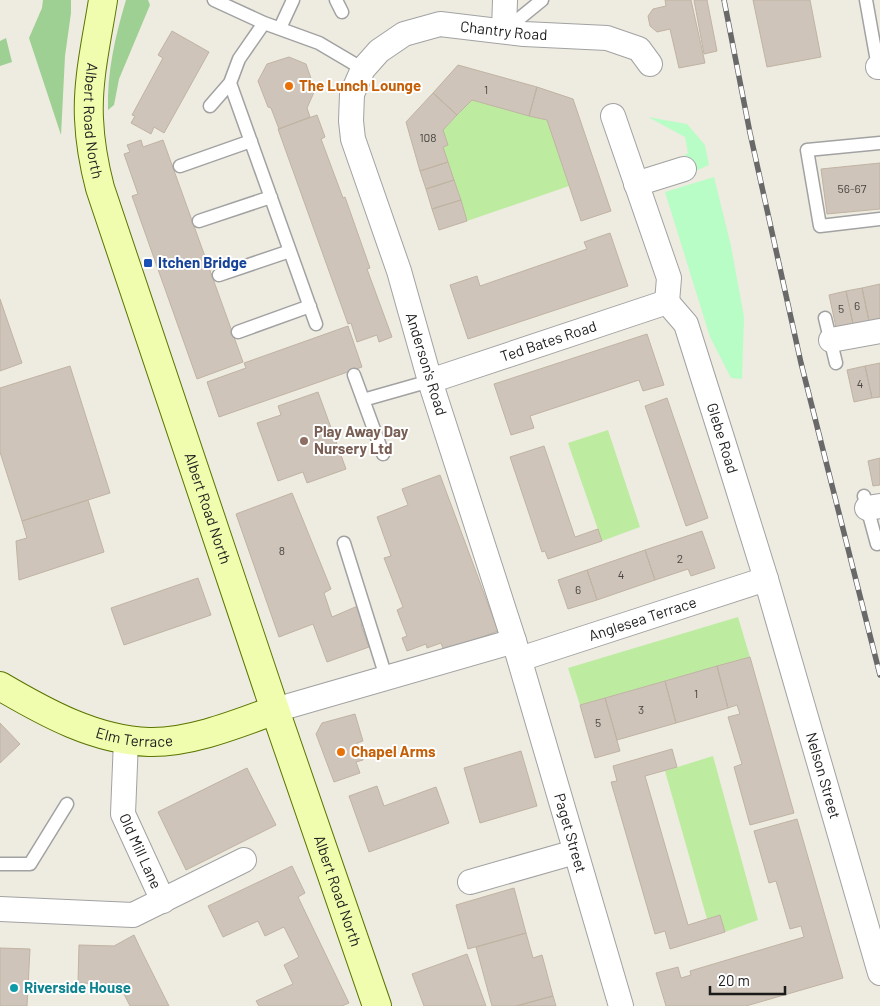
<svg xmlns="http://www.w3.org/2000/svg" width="880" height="1006" viewBox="0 0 880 1006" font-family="Barlow,sans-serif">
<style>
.grass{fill:#bdeca1}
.forest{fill:#9dd092}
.park{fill:#b8fdc6}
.building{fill:#cec4b9;stroke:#c0b3a2}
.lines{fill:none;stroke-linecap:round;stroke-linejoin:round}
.lane-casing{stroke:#a2a2a2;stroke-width:15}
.street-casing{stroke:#a2a2a2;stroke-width:26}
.secondary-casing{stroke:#5a7500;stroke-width:30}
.lane{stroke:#fff;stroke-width:12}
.street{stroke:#fff;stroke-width:24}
.secondary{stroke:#f0fdae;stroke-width:28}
.rail-casing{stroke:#696969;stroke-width:5.5}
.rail{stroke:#fff;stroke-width:4;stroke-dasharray:11;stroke-linecap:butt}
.food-dot{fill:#e8710a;stroke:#fff;stroke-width:2}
.transit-dot{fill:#1a4fb4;stroke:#fff;stroke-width:2}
.education-dot{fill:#8d6e63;stroke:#fff;stroke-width:2}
.culture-dot{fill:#0f9aa8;stroke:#fff;stroke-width:2}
.labels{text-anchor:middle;stroke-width:4;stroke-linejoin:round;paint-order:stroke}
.number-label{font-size:12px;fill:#484542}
.street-label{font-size:15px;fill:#1b1b1b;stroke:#fff}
.food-label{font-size:15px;font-weight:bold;fill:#c56008;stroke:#fff;text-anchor:start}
.transit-label{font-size:15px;font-weight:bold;fill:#164399;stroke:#fff;text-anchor:start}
.education-label{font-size:15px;font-weight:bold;fill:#785e54;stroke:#fff;text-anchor:start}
.culture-label{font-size:15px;font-weight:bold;fill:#0d838f;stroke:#fff;text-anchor:start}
</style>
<rect width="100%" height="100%" fill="#eeebe0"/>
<path class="grass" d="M472,100L547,120L569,186L467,221L443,147L448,145L443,130Z
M608,430L640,527L602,541L568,443Z
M738,617L750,657L580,705L568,668Z
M713,756L758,920L725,932L720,915L707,919L665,771Z"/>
<path class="forest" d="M43,0H71V13L65,56L61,135L29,38L42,8Z
M126,0H148L150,5L119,79L114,105L108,110C107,72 115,37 126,0Z
M6,38L12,62L0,66V41Z"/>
<path class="park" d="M648,117L687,124L705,145L709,165L691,173L685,155L688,153L685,137Z
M714,177L731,246L744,317L742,379L731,378L710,337L665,192Z"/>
<path class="building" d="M665,0H691L705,63L679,68L670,29L657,32L650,26L648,16L653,9L666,6Z
M694,0H707L717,51L704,54Z
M753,0H810L821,57L767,67Z
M172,31L209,52L164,133L154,127L151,134L131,123L135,116L132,115L163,58L158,55Z
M289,57L306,64L315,90L307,108L310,117L279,129L271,108L268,107L258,81L267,64Z
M458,65L537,87L529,116L472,100L457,115L433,93Z
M537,87L573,99L611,211L581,221L547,120L529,116Z
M433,93L457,115L443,130L448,145L443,147L448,162L420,171L406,122Z
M317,115L325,137L321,139L343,198L345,197L370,268L367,269L392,337L379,342L377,335L357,342L351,323L348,324L278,129Z
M141,140L143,147L163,140L243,362L197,379L132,196L138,194L124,154L130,152L127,145Z
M448,162L454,180L426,189L420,171Z
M880,163V209L827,214L821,169Z
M454,180L461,200L432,209L426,189Z
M461,200L467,221L439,230L432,209Z
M610,233L628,286L468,339L450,285L477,276L480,286L587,249L584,242Z
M880,284V318L869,321L862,288Z
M862,288L869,321L853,324L846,291Z
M846,291L853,324L836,327L829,295Z
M0,299L22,363L0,371Z
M348,326L362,367L219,417L207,382L246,368L244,363Z
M647,334L664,385L643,391L639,380L530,416L534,428L511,435L494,384Z
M880,363V397L872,398L865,366Z
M70,366L110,493L22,521L0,452V388Z
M865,366L872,398L854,402L847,370Z
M318,392L346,469L307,483L303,472L278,481L257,423L281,415L278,406Z
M667,398L708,518L686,526L645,406Z
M544,446L575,537L598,529L602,541L548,559L545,551L542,552L510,457Z
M880,458V485L873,486L868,461Z
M440,475L498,631L444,651L441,643L427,648L426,644L407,651L402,638L407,636L397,610L403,607L384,558L391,556L377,517L408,505L402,489Z
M292,493L331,589L324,593L332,617L360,605L365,620L361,625L369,647L327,662L313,624L279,637L236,514Z
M88,500L104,552L19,580L16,541L27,538L22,521Z
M702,531L715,568L691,576L688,569L655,580L645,550Z
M645,550L655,580L597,600L587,570Z
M587,570L597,600L568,609L558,580Z
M198,578L211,615L124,645L111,608Z
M750,657L794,813L750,825L734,767L742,764L728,717L740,714L737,705L728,708L717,666Z
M717,666L728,708L676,723L665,681Z
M665,681L676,723L617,740L605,698Z
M605,698L620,751L595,758L580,705Z
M355,714L363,741L357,743L363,760L356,762L360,773L334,782L316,734L322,723Z
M0,723L20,744L0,763Z
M672,749L677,767L645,776L688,925L720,915L725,932L670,949L665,931L655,934L611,782L617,781L613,766Z
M521,751L537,806L480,823L464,768Z
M247,768L276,825L186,870L158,812Z
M377,786L384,806L436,787L449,823L369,852L349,796Z
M797,819L843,978L746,1006H666L656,973L678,967L681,978L691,975L690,971L804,937L801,926L790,929L776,881L769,883L754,831Z
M292,866L305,893L298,897L349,1003L342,1006H259L256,1001L293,984L284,965L299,957L284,927L265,936L258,921L223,937L208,906Z
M514,888L526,933L468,949L456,905Z
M526,933L533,958L542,955L553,996L516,1006H492L476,947Z
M134,935L141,950L169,1006H130L119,984L78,983L79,945L114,946Z
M0,948L30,949L27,1006H0Z
M467,954L486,1006H424L412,974Z
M553,996L556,1006H516Z"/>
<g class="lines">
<defs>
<path id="lane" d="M214,0L264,23L319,43L363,69
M336,0L342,12
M866,0L878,67
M264,23L239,59L230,83L316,324
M280,28L293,0
M504,31L542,0
M210,106L230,83
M880,143L807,150L820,226L880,219
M180,166L251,141
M199,221L271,197
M219,275L290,251
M825,318L836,363
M238,332L310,306
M354,375L383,454
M363,400L430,381
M864,496L877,544
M344,543L386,677
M0,864H30L67,804"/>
<g id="street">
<path d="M504,31L505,0"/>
<path d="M878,67H880"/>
<path d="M613,116L669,278L667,302"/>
<path d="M636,184L684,169"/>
<path id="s1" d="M667,302L686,324L723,441L766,579L880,973"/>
<path d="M831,340L880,331"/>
<path id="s2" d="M430,381L667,302"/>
<path d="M867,508L880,506"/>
<path id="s3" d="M520,659L766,579"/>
<path d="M275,710L514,641"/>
<path id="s4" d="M126,740L123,814L163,901"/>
<path d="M470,882L575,852"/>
<path d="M0,909L133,915L244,860"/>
<path id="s5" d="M621,1006L514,641L430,381L399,271L353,139L351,121L352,94L363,69L379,51L404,34L440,24L524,34L607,38L639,49L650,64"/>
</g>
<g id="secondary">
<path id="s6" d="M103,0C97,39 87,80 89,119C90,143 94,165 100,188L275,710L377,1006"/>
<path id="s7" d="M0,686C46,713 95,740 149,742C190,743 237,724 275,710"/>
</g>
</defs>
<use href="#lane" class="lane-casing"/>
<use href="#street" class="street-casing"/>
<use href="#secondary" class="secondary-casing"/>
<use href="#lane" class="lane"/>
<use href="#street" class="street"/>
<use href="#secondary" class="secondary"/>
<defs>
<path id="rail" d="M724,0L750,133L801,363L880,675"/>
</defs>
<use href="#rail" class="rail-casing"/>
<use href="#rail" class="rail"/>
</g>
<g class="food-dot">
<circle cx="289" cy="86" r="5"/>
<circle cx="341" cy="752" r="5"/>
</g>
<rect class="transit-dot" x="143" y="258" width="10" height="10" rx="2.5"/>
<circle class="education-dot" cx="304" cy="441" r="5"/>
<circle class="culture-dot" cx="14" cy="988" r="5"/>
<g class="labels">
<g class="number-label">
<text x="486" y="94">1</text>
<text x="428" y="142">108</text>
<text x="852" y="193">56-67</text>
<text x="857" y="310">6</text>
<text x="841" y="313">5</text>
<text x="860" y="388">4</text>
<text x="282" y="555">8</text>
<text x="680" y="563">2</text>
<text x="621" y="579">4</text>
<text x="578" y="594">6</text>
<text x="696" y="698">1</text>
<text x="641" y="714">3</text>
<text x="598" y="727">5</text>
</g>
<g class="street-label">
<text dy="5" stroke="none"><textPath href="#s5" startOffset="1136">Chantry Road</textPath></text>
<text dy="5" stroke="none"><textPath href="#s6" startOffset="122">Albert Road North</textPath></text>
<text dy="5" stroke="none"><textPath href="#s2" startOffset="125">Ted Bates Road</textPath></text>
<text transform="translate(426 364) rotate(73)" y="5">Anderson's Road</text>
<text dy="5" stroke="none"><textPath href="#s1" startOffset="149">Glebe Road</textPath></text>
<text dy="5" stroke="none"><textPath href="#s6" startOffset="528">Albert Road North</textPath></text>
<text dy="5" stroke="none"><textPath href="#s3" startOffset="129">Anglesea Terrace</textPath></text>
<text dy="5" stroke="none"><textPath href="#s7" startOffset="146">Elm Terrace</textPath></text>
<text dy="5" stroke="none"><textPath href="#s1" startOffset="501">Nelson Street</textPath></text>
<text transform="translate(570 833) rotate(74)" y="5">Paget Street</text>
<text dy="5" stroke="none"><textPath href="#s4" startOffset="115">Old Mill Lane</textPath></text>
<text dy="5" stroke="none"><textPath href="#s6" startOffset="932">Albert Road North</textPath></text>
</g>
<g class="food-label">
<text x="299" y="91">The Lunch Lounge</text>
<text x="351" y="757">Chapel Arms</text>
</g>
<g class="transit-label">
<text x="158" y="268">Itchen Bridge</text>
</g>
<g class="education-label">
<text x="314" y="437">Play Away Day<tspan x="314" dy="17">Nursery Ltd</tspan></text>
</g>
<g class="culture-label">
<text x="24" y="993">Riverside House</text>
</g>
</g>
<path d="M710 986v8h75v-8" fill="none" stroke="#1b1b1b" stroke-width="2.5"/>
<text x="718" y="986" font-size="15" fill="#1b1b1b" stroke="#ffffff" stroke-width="4" paint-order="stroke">20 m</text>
</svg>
